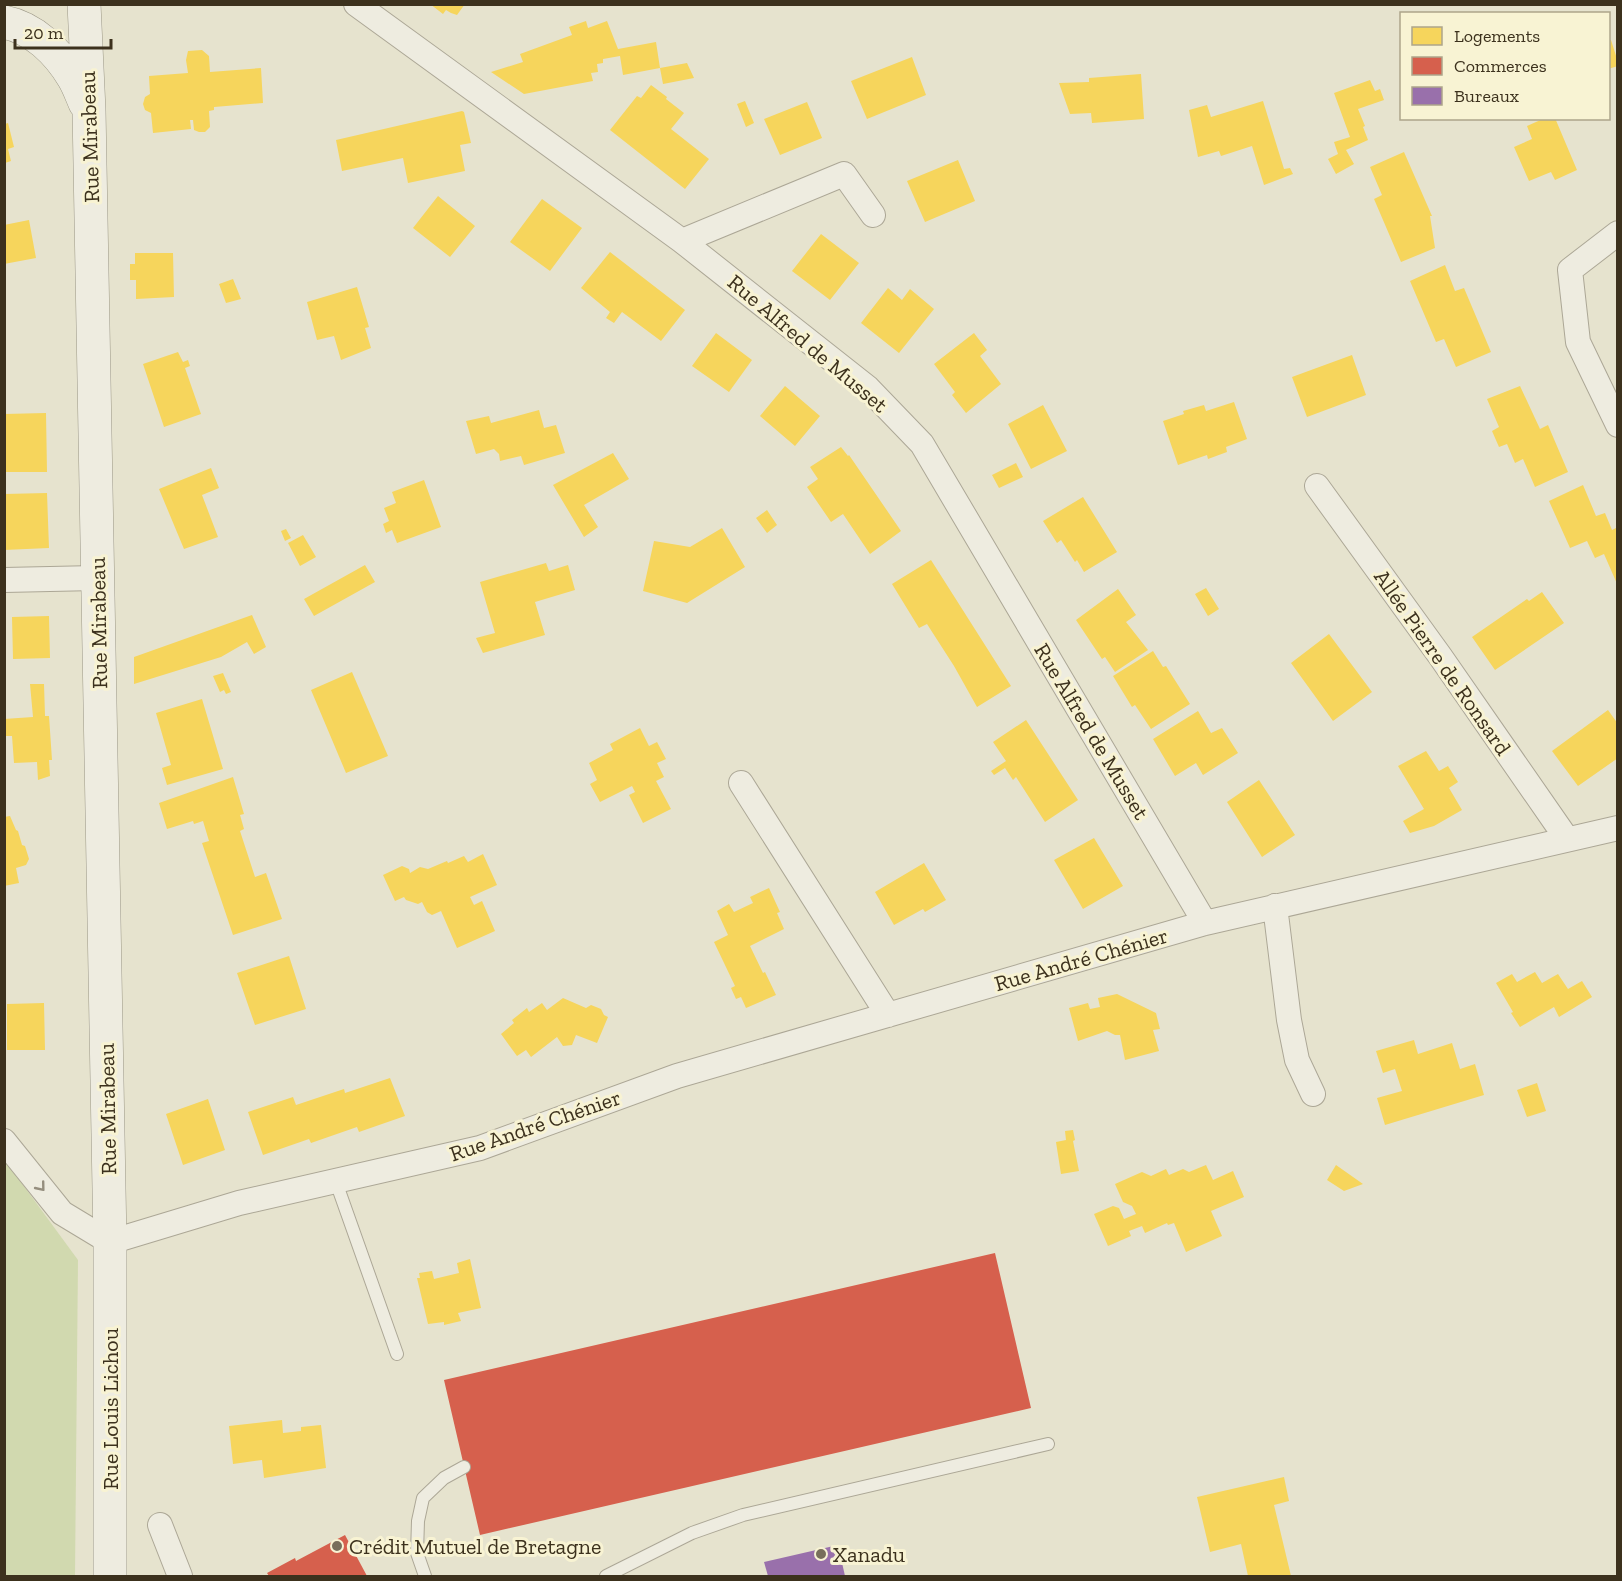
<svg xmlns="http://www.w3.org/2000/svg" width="1622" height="1581" viewBox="0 0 1622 1581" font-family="'Zilla Slab',serif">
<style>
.green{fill:#d1d9af}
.homes{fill:#f6d55c}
.shops{fill:#d6604d}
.offices{fill:#9970ab}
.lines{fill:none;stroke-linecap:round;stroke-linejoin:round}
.service-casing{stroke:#aca796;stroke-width:14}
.minor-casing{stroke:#aca796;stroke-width:26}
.secondary-casing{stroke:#9b9786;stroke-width:34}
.service{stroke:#eeece0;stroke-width:12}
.minor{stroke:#eeece0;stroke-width:24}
.secondary{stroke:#eeece0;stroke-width:33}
.oneway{stroke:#958e7e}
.poi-dot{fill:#786f5b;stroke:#f8f3d3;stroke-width:2}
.labels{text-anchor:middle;stroke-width:6;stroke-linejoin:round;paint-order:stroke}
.street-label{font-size:22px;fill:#3c311d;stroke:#f8f3d3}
.poi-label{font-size:22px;fill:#3c311d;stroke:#f8f3d3;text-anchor:start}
</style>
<rect width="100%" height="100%" fill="#e6e3ce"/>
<path class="green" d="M4,1159L78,1260L75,1576H5Z"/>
<path class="homes" d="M430,4H465L457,15L451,13L446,10L443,14Z
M586,21L588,28L607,21L618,49L656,42L660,68L623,75L620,56L603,59V63L597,64L598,72L591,73L593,81L524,94L491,72L523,62L520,54L572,35L569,27Z
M1608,40H1611L1618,62V66L1608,69Z
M202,50L209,56L210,72L261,68L263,103L214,107V110L209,111L210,127L205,132H199L194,130L193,120H190L191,129L153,133L151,113L145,110L143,104L145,97L150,94L149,76L188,73L186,60L188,51Z
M912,57L926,95L867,119L851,81Z
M687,63L694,78L663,84L660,68Z
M1141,74L1144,119L1092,123L1091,113L1070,114L1059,83L1089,82V78Z
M1370,80L1375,91L1380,89L1384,100L1358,109L1365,126L1363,127L1368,140L1346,150L1354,164L1336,174L1328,159L1338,154L1334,142L1350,137L1334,93Z
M651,85L667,97L666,99L684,113L671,129L709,159L685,189L610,130L637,96L641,98Z
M745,101L754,123L746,127L737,104Z
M1263,101L1284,169L1290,168L1293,174L1264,185L1252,146L1221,156L1219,151L1198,157L1189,110L1207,105L1211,117Z
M807,102L822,138L780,155L764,119Z
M462,111L464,112L471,143L460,145L465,171L408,183L403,158L342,171L336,140Z
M1545,118H1555L1577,170L1555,180L1551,172L1529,181L1514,147L1532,139L1527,126Z
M8,123L14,147L8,149L11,161L5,163V124Z
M1404,152L1432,216H1430L1435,248L1401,262L1374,199L1382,195L1370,167Z
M958,160L975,201L925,222L907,181Z
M438,196L475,226L450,257L413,228Z
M542,199L582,228L550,271L510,242Z
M29,220L36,258L4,264V225Z
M821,234L859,263L830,300L792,271Z
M610,252L685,310L661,341L622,312L614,323L606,318L610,312L581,288Z
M135,253H173L174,297L136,299V280H130V264H135Z
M1445,265L1455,291L1464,288L1491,352L1456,367L1444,339L1436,342L1410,281Z
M233,279L241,299L226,303L219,284Z
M357,287L369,327L365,328L371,348L341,360L334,336L317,340L307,302Z
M888,288L902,300L910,289L934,309L899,353L861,323Z
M716,333L752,360L729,392L692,366Z
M974,333L987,350L980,356L1001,384L966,413L952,395L955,392L934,364Z
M178,352L183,362L188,360L190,366L185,368L201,414L164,427L143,364Z
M1352,355L1366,395L1307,417L1292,377Z
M785,386L820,416L795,446L760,416Z
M1520,386L1540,429L1548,425L1568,472L1535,487L1523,459L1515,463L1507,444L1499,447L1492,431L1499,427L1487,399Z
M1234,402L1247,439L1226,447L1227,452L1208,459L1207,455L1178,465L1163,421L1184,414L1183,411L1204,405L1206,411Z
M1043,405L1067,451L1031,469L1008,424Z
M539,410L544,428L556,425L565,453L524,465L521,456L500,461L499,454L494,449L476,454L466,421L489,416L491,423Z
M46,413L47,472H4V414Z
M841,447L848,456L849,455L901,531L870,554L843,514L831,522L807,487L818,479L810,467Z
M613,453L629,479L584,505L598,527L584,537L553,485Z
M1016,463L1023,477L999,488L992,475Z
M211,468L219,488L202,495L218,537L184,549L159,489Z
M424,480L441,527L397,543L392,530L386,533L383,524L389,521L384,508L396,503L392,492Z
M1583,485L1596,516L1605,513L1612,530L1618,527V586L1604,554L1595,558L1587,541L1570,548L1549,501Z
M47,493L49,548L4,550V494Z
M1083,497L1117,552L1084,572L1077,560L1075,562L1061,540L1057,543L1043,521Z
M767,510L777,525L767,533L756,518Z
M722,528L745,567L687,603L643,591L654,541L690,547Z
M286,529L291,538L285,541L281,531Z
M303,535L316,557L300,566L288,543Z
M931,560L1011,686L977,707L954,666L927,624L919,628L892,584Z
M546,563L549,571L568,565L575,590L535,602L545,635L483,653L476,638L495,633L480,582Z
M365,565L375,582L314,616L304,599Z
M1206,588L1219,609L1208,616L1195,594Z
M1118,589L1136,615L1126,622L1148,650L1115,672L1105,657L1102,659L1076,620Z
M1542,592L1564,623L1495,670L1472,637L1527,599L1529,601Z
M252,615L266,647L254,654L247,642L221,657L134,684V657Z
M49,616L50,658L13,659L12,617Z
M1329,634L1372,692L1333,721L1291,663Z
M1153,651L1163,667L1166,666L1190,704L1151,729L1135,705L1132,707L1113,676Z
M352,672L388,756L346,773L311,690Z
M223,673L231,692L226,694L224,690L220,692L213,676Z
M30,684H44L45,716H49L52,760H49L50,776L38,780L37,762L14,763L12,736H4V719L33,717Z
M202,699L223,769L167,785L162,768L171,765L156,713Z
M1608,710L1618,724V758L1578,786L1552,751Z
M1198,711L1211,733L1222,728L1238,753L1203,775L1196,763L1175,776L1153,739Z
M1026,720L1078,800L1045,822L1016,777L1013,780L1005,768L994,775L991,771L1006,761L993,742Z
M640,728L649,746L657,742L666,759L657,763L664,777L656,781L671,809L643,823L629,795L635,792L632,786L600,802L590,784L597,780L589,763L613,750L610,744Z
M1426,751L1439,771L1448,766L1458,782L1449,788L1462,810L1434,826L1410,833L1403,821L1424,809L1398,766Z
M233,777L244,814L240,815L244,829L240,831L255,877L266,873L282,919L233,935L202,843L209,841L203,821L194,824L193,821L167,829L159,803Z
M1259,780L1295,835L1262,857L1227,802Z
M10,816L16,830L18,831L22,845L25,846L29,859L26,865L16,868L19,883L4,886V817Z
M1094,838L1123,886L1083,909L1054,860Z
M483,854L497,885L470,897L474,905L482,901L495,931L457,948L441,911L432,915L427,912L422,902L418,904L406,900L404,897L395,901L383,875L402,866L409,869L410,873L420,867L428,869L447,861L448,863L464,856L468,862Z
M924,863L946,900L925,912L923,909L894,925L875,892Z
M769,888L780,912L777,913L784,929L750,946L763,973L765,972L776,995L746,1008L741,997L736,999L731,988L735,986L714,942L728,935L717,911L729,904L734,912L753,903L750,897Z
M289,956L306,1009L255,1025L237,973Z
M1535,972L1542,983L1558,974L1568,989L1582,981L1592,997L1559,1017L1554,1007L1520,1027L1511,1013L1513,1012L1496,983L1512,974L1517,982Z
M1117,994L1156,1013L1160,1029L1153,1030L1159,1051L1125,1060L1120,1035H1115L1107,1031L1078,1041L1069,1008L1088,1003L1090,1009L1100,1007L1098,998Z
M563,998L586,1008L591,1005L601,1009L604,1015L608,1017L597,1043L576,1035L572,1045L563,1046L557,1037L531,1057L526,1050L517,1056L501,1034L514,1023L512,1020L527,1008L529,1012L542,1003L547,1010Z
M44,1003L45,1050H7V1004Z
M1414,1040L1418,1054L1452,1043L1460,1069L1475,1064L1484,1095L1385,1125L1377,1098L1402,1091L1395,1069L1383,1073L1376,1051Z
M390,1078L405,1116L359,1132L357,1127L311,1143L309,1139L263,1155L248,1112L293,1097L296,1105L344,1089L345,1093Z
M1537,1083L1546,1111L1527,1117L1517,1090Z
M208,1099L225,1150L183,1165L166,1114Z
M1073,1130L1075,1140L1073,1141L1079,1171L1061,1174L1056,1142L1066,1140L1065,1131Z
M1206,1165L1213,1180L1233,1171L1244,1197L1211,1211L1222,1236L1186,1252L1174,1223L1168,1225L1167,1223L1145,1233L1142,1226L1129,1231L1131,1236L1108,1246L1094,1214L1113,1206L1119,1208L1124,1219L1136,1214L1132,1206L1123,1202L1115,1184L1142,1172L1151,1176L1166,1169L1169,1175L1183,1169L1189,1172Z
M1336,1165L1363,1184L1344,1191L1327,1180Z
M470,1259L481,1308L458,1313L461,1321L444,1325V1322L428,1324L417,1278H420L419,1273L432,1271L434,1279L459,1273L457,1263Z
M282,1420L283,1433L301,1431V1427L321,1425L326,1468L264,1478L262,1460L233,1464L229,1426Z
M1284,1477L1289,1501L1274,1505L1291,1576H1248L1241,1544L1210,1552L1197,1497Z"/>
<path class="shops" d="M995,1253L1031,1408L480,1535L444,1380Z
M345,1535L367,1576H269L267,1573L295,1558L296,1561Z"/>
<path class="offices" d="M838,1545L845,1576H768L764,1562Z"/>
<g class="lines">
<defs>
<path id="service" d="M336,1182L397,1354
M425,1576L417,1553L418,1521L423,1498L444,1478L464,1467
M606,1576L692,1533L743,1515L1048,1444"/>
<path id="minor" d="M356,4L682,241L868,388L922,444L1205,923
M1618,233L1570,270L1578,342L1618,425
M682,241L844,174L873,215
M1317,486L1440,656L1567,839
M4,580L96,578
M741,783L888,1015
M1275,906L1289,1020L1297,1060L1313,1094
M4,1141L62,1213L110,1242L239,1203L480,1148L677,1076L1205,923L1618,828
M160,1525L180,1576"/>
<path id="secondary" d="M84,4L89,110L110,1242V1576
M4,22C34,28 58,52 73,77C78,85 81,94 85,103"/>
</defs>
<use href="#service" class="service-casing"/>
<use href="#minor" class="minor-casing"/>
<use href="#secondary" class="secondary-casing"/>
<use href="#service" class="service"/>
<use href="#minor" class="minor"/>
<use href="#secondary" class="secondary"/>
</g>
<defs><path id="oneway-chevron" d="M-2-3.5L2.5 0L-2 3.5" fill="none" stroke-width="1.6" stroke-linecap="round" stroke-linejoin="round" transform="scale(1.5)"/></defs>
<use class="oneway" href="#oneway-chevron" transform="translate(41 1187) rotate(51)"/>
<g class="poi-dot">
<circle cx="337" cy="1546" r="6"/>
<circle cx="821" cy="1554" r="6"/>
</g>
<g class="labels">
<g class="street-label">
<text transform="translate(89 137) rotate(-92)" y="8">Rue Mirabeau</text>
<text transform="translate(808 343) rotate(40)" y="8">Rue Alfred de Musset</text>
<text transform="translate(98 623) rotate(-91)" y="8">Rue Mirabeau</text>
<text transform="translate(1443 662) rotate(55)" y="8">Allée Pierre de Ronsard</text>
<text transform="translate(1092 731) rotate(59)" y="8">Rue Alfred de Musset</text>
<text transform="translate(1081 959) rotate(-16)" y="8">Rue André Chénier</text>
<text transform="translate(107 1109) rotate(-91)" y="8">Rue Mirabeau</text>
<text transform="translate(535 1125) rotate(-19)" y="8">Rue André Chénier</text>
<text transform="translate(110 1409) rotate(-90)" y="8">Rue Louis Lichou</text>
</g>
<g class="poi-label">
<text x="349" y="1554">Crédit Mutuel de Bretagne</text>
<text x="833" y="1562">Xanadu</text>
</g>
</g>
<rect width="1622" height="1581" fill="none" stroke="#3c311d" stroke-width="12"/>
<rect x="1400" y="12" width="210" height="108" fill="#f8f3d3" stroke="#ada58a" stroke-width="1.5"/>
<rect x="1412" y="27" width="30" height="18" fill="#f6d55c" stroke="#ada58a" stroke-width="1.5"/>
<text x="1454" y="42" font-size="18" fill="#3c311d">Logements</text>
<rect x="1412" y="57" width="30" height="18" fill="#d6604d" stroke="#ada58a" stroke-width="1.5"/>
<text x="1454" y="72" font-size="18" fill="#3c311d">Commerces</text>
<rect x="1412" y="87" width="30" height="18" fill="#9970ab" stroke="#ada58a" stroke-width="1.5"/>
<text x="1454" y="102" font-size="18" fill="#3c311d">Bureaux</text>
<path d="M15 39v9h96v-9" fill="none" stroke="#3c311d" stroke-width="3"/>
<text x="24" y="39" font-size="18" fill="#3c311d" stroke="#f8f3d3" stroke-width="4.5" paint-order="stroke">20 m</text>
</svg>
